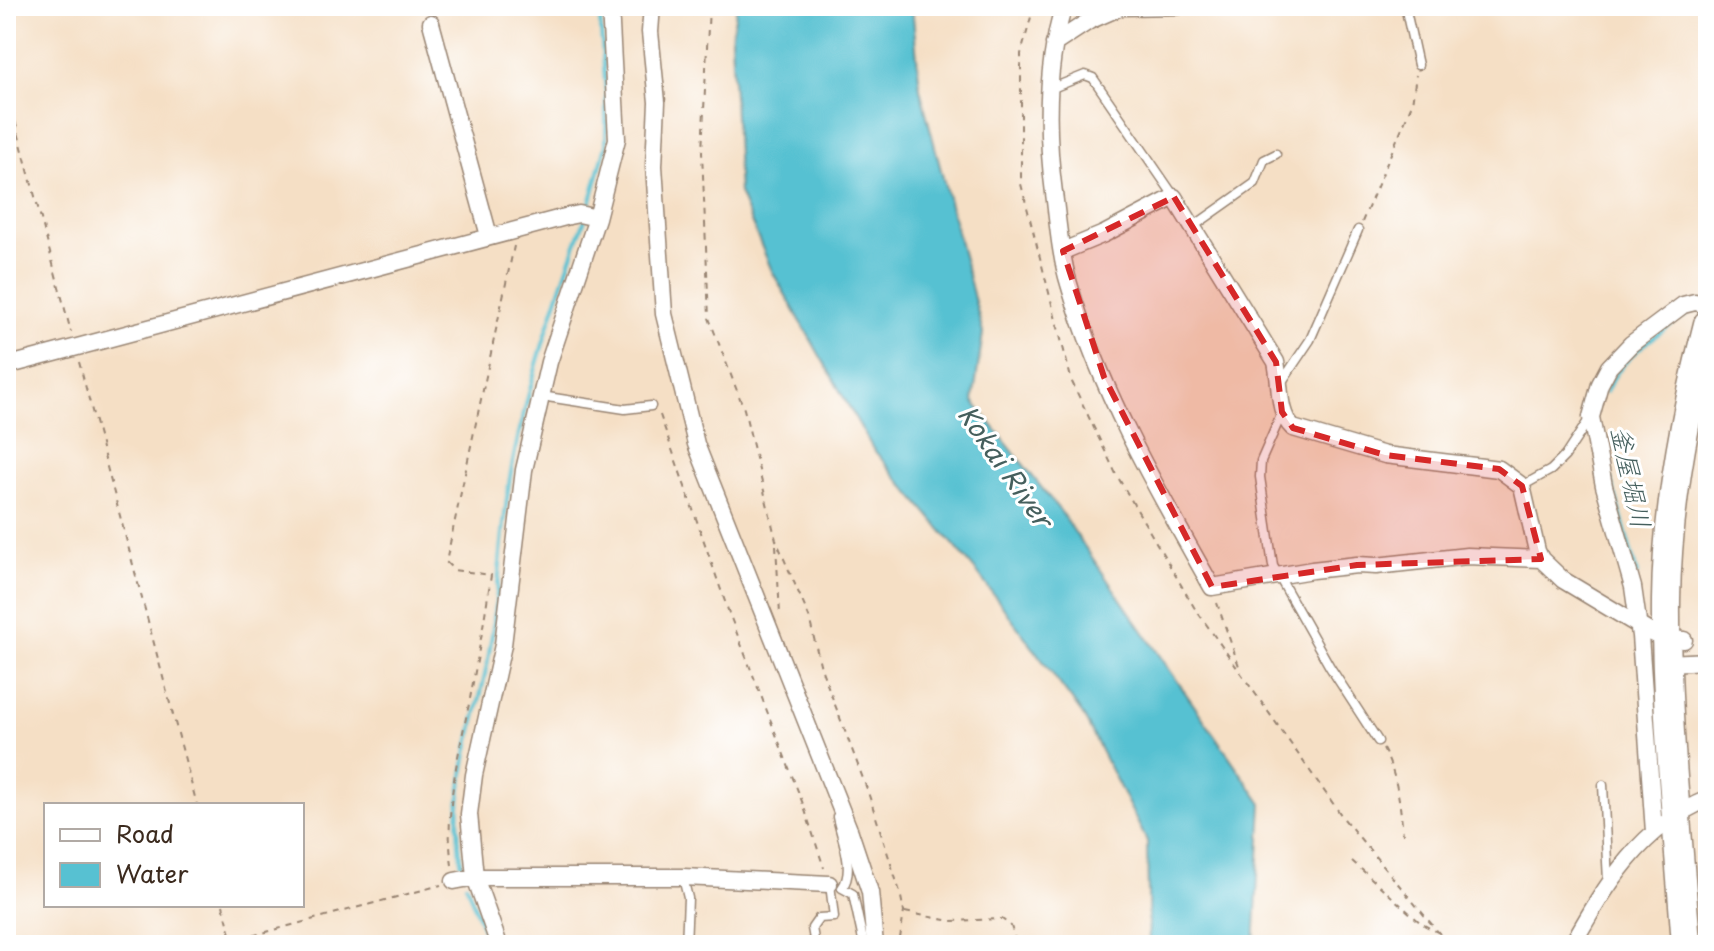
<svg xmlns="http://www.w3.org/2000/svg" width="1714" height="951" viewBox="0 0 1714 951" font-family="'Playpen Sans','Klee One',sans-serif">
	<rect width="100%" height="100%" fill="#fff"/>
	<filter id="ink" filterUnits="userSpaceOnUse"><feTurbulence type="fractalNoise" baseFrequency=".0125" numOctaves="2"/><feDisplacementMap in="SourceGraphic" scale="16" xChannelSelector="R" yChannelSelector="G"/><feConvolveMatrix kernelMatrix="1 2 1 2 8 2 1 2 1" color-interpolation-filters="sRGB"/></filter>
	<filter id="wash" filterUnits="userSpaceOnUse"><feTurbulence type="fractalNoise" baseFrequency=".006" numOctaves="4" result="noise"/><feDisplacementMap in="SourceGraphic" scale="32" xChannelSelector="R" yChannelSelector="G"/><feGaussianBlur stdDeviation="1.8" result="paint"/><feColorMatrix in="noise" values="0 0 0 0 0 0 0 0 0 0 0 0 0 0 0 0 0 1.4 0 .05"/><feComposite in="paint" operator="in"/></filter>
	<g filter="url(#wash)">
		<rect width="100%" height="100%" fill="#f5dfc5"/>
		<!-- water -->
		<path fill="#57c1d2" stroke="#497678" stroke-width="2" d="M737 6H912L920 89 983 333 973 401 1060 511 1262 804 1254 945H1149L1147 841 1083 715 976 571 873 449 772 271 739 193 731 39Z"/>
		<g fill="none" stroke-linecap="round" stroke-linejoin="round">
			<!-- stream -->
			<path stroke="#57c1d2" stroke-width="4" d="M588 211 606 145V94L599 6
				M1606 392C1621 355 1660 333 1691 311
				M1611 479 1637 574
				M464 875C446 806 474 732 487 665 499 603 500 539 510 477 526 389 554 303 585 219
				M466 884 489 945"/>
		</g>
	</g>
	<g filter="url(#ink)">
		<g fill="none" stroke-linecap="round" stroke-linejoin="round">
			<defs>
				<path id="lane" d="M1405 6 1418 65
					M1050 89 1085 75 1093 78 1174 196
					M1194 226 1255 183 1264 160 1276 154
					M1281 383 1310 340 1358 230
					M541 396 625 409 651 406
					M1282 413 1261 461 1260 477 1273 566 1330 667 1378 741
					M1522 486 1551 470 1565 456 1590 418
					M1603 785 1608 881
					M837 817C841 837 856 870 842 888L853 894 864 945
					M683 878 688 898 686 945
					M815 945 812 928 819 918 834 917 830 884"/>
				<path id="street" d="M652 6 650 32 657 102 654 166 664 314 696 444 850 832 870 892 875 945
					M1064 6C1045 66 1046 132 1054 193 1058 223 1060 255 1069 284 1100 391 1157 490 1212 587L1312 570 1357 565 1376 566 1467 556 1541 559
					M431 23 489 236
					M1054 44 1089 21 1121 7 1179 6
					M1063 251 1104 234 1174 197 1276 362C1281 384 1277 413 1293 428L1385 455 1499 469 1522 486 1537 551 1541 559 1563 580 1653 634 1667 639 1684 640
					M6 366 569 216 579 214 597 218
					M1667 663 1708 661
					M1654 832 1640 636 1633 587 1604 486 1591 417 1600 384 1609 367 1631 344 1683 305 1695 302 1708 305
					M454 881 475 877H683L829 884
					M499 945 475 877 469 814 474 775 503 645 524 470 549 362 597 218 617 139 610 6
					M1572 945C1606 885 1641 826 1708 799"/>
				<path id="highway" d="M1686 945C1678 830 1665 715 1666 600 1667 507 1685 413 1708 324"/>
			</defs>
			<!-- lane casing -->
			<use href="#lane" stroke="#988472" stroke-width="11"/>
			<!-- street casing -->
			<use href="#street" stroke="#988472" stroke-width="19"/>
			<!-- highway casing -->
			<use href="#highway" stroke="#988472" stroke-width="31"/>
			<!-- path -->
			<path stroke="#988472" stroke-width="2" stroke-dasharray="6 6" stroke-linecap="butt" d="M709 6 702 152 709 318 744 409 776 540 809 617 821 668 867 789 900 892 904 912 899 945
				M1034 6 1021 54V184L1072 382 1116 474 1194 607 1344 819 1449 945
				M6 87 71 332
				M1362 222 1412 104 1416 75
				M79 362 197 805
				M660 415 729 613 803 804 824 868
				M776 545 780 614
				M1217 603 1240 669
				M1383 749C1398 777 1400 804 1403 835
				M1352 861 1422 924 1463 945
				M452 865C444 812 458 756 469 704 477 661 485 618 491 575L454 570 446 562 514 246
				M223 905 234 945
				M905 912 951 921 1002 919 1011 926 1017 945
				M218 945 441 885"/>
			<!-- lane -->
			<use href="#lane" stroke="#fff" stroke-width="8"/>
			<!-- street -->
			<use href="#street" stroke="#fff" stroke-width="16"/>
			<!-- highway -->
			<use href="#highway" stroke="#fff" stroke-width="28"/>
		</g>
	</g>
	<!-- marked area -->
	<path fill="#d62828" fill-opacity="0.2" stroke="#d62828" stroke-width="6" stroke-dasharray="16 10" stroke-linejoin="round" d="M1174 197 1276 362 1282 412 1293 428 1385 455 1499 469 1522 486 1541 559 1357 565 1212 587 1104 377 1063 251Z"/>
	<g text-anchor="middle" dominant-baseline="central" stroke-width="6" stroke-linejoin="round" paint-order="stroke">
		<!-- water labels -->
		<g font-size="26" font-style="italic" fill="#455f5d" stroke="#fff">
			<text transform="translate(1006 466) rotate(55)">Kokai River</text>
			<text transform="translate(1632 477) rotate(78)">釜屋堀川</text>
		</g>
	</g>
	<!-- margin -->
	<rect width="1714" height="951" fill="none" stroke="#fff" stroke-width="32"/>
	<!-- legend -->
	<rect x="44" y="803" width="260" height="104" fill="#ffffff" stroke="#b1aaa5" stroke-width="2"/>
	<rect x="60" y="829" width="40" height="12" fill="#ffffff" stroke="#b1aaa5" stroke-width="2"/>
	<text x="116" y="843" font-size="24" fill="#3b2a1e">Road</text>
	<rect x="60" y="863" width="40" height="24" fill="#57c1d2" stroke="#b1aaa5" stroke-width="2"/>
	<text x="116" y="883" font-size="24" fill="#3b2a1e">Water</text>
</svg>
